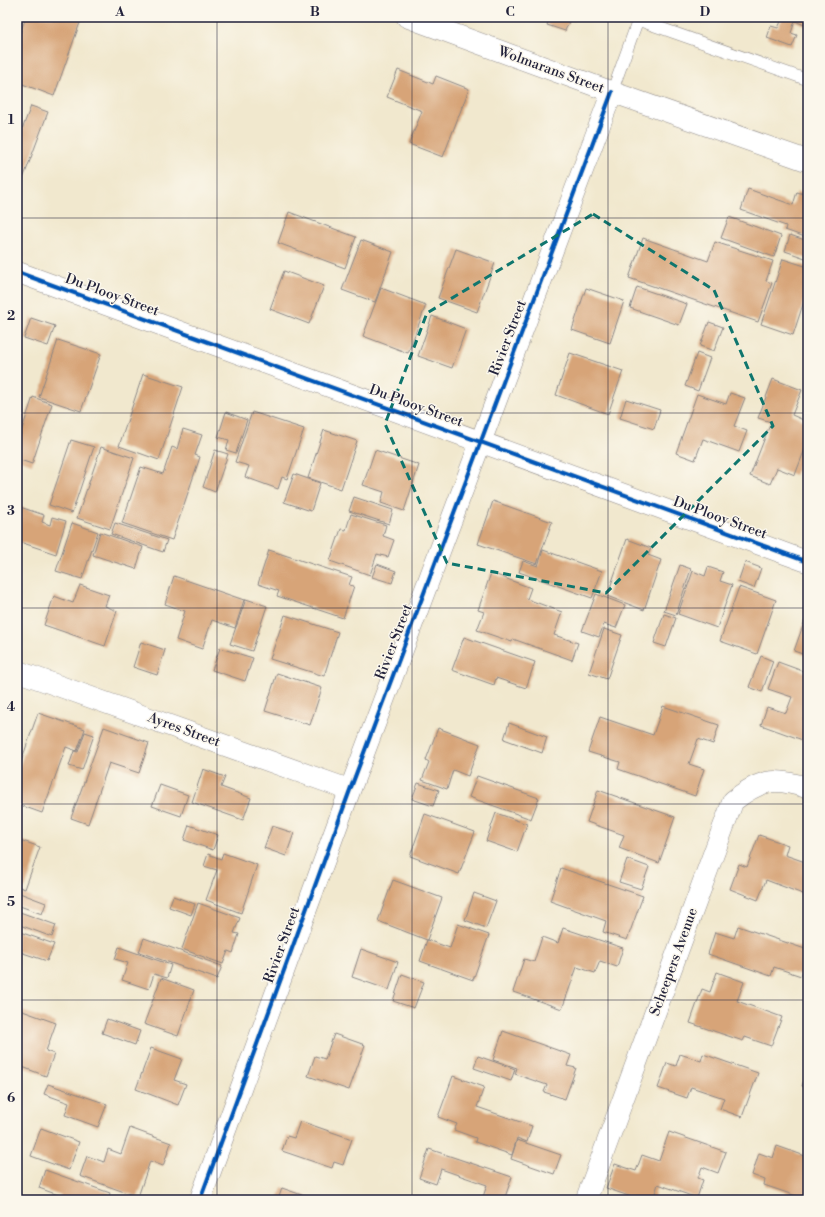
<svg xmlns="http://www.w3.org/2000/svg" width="825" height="1217" viewBox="0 0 825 1217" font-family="'Libre Bodoni',serif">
	<rect width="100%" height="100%" fill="#fbf7ec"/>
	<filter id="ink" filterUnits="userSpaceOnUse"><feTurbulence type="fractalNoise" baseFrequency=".025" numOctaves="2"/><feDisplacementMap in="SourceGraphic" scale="8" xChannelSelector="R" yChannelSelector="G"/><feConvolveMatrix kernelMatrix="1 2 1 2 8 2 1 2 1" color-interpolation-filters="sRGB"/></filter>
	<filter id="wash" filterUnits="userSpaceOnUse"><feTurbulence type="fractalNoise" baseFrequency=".012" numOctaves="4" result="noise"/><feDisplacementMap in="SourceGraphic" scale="16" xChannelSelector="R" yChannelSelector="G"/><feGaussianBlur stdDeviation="0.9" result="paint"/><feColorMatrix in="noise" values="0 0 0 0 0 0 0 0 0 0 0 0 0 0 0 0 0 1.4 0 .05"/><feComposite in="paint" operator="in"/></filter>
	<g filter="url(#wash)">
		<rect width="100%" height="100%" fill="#f1e8ce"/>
		<g id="blocks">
			<!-- building -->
			<path fill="#d7a478" d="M26 17H82L54 96 17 82V32L20 33Z
				M550 17H576L574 21 570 19 565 31 547 25Z
				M783 17H808L807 26 795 21 791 33 797 35 792 47 767 38 771 26 778 28Z
				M398 70 433 84 436 76 469 89 443 157 409 144 422 111 387 97Z
				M31 106 48 112 17 195V139L18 140Z
				M748 189 793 205 797 192 808 195V238L785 230 786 226 741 210Z
				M289 212 356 237 345 268 278 243Z
				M729 217 781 236 774 257 721 238Z
				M790 235 808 241V259L785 251Z
				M643 238 708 261 715 242 773 261 766 281 772 283 758 322 629 278Z
				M361 240 393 252 375 302 342 290Z
				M456 249 495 263 477 312 438 298Z
				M783 259 808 267V293L807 292 793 335 761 324Z
				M284 271 324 286 309 324 270 309Z
				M637 287 687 304 679 325 630 308Z
				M381 288 426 305 408 353 363 336Z
				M586 288 624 301 610 343 572 330Z
				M432 316 466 329 452 368 418 356Z
				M31 318 55 326 48 346 24 338Z
				M709 322 723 327 714 351 700 346Z
				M58 340 101 354 81 411 39 397Z
				M570 353 623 371 608 414 556 395Z
				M697 353 710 358 698 391 685 386Z
				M143 374 183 387 159 460 119 446Z
				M773 379 802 390 792 415 808 422V441L795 475 777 468 770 484 750 476 771 422 758 418Z
				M730 393 745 398 734 426 747 431 739 452 703 439 695 460 676 453 697 394 726 404Z
				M33 397 52 404 32 464 17 459V444Z
				M626 399 660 410 654 429 620 418Z
				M226 412 247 420 236 453 226 450 229 440 218 437Z
				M252 412 304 429 287 479 282 477 278 489 245 477 249 466 235 462Z
				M183 429 202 435 195 455 200 457 172 540 122 523 141 467 163 474 172 447 177 449Z
				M324 430 357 441 341 489 308 478Z
				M71 440 94 447 72 513 49 505Z
				M101 447 134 458 110 529 77 518Z
				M215 450 228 454 215 492 203 487Z
				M375 450 419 465 404 511 381 503 384 492 363 485Z
				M294 474 320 483 311 511 284 502Z
				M354 497 393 510 389 524 349 511Z
				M493 501 552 522 537 564 478 544Z
				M17 506 44 515 42 522 50 525 52 517 66 521 56 554 17 541Z
				M351 514 386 525 383 536 394 540 388 557 377 554 370 575 330 561 341 529 346 530Z
				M72 523 98 532 82 579 56 571Z
				M115 523 167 540 163 552 111 534Z
				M100 532 143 547 136 569 93 555Z
				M627 539 651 548 648 555 661 560 644 610 607 596Z
				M269 550 352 577 349 585 354 586 343 618 277 596 279 591 258 584Z
				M543 550 602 571 592 598 519 572 523 561 538 566Z
				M745 562 761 568 754 588 738 582Z
				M377 564 396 571 392 583 372 577Z
				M680 565 691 569 676 615 664 611Z
				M708 567 723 572 720 581 732 585 717 628 678 614 693 571 705 576Z
				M491 573 531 588 527 599 562 612 554 635 578 643 572 660 513 639 512 642 477 630 484 612 478 610Z
				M174 576 244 600 235 628 212 620 202 649 176 640 185 611 165 604Z
				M80 585 109 595 105 606 117 611 105 646 44 625 54 596 73 603Z
				M739 587 776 600 757 654 720 641Z
				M596 594 625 605 616 628 604 624 599 637 582 631Z
				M246 599 267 606 252 651 230 644Z
				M664 614 676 618 666 647 654 643Z
				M285 615 338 632 324 676 270 659Z
				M805 620 808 621V656L794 651Z
				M604 629 622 635 607 679 589 673Z
				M464 637 535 662 526 688 496 678 494 685 452 670Z
				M141 642 165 650 157 675 133 667Z
				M220 648 253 658 245 681 212 670Z
				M761 656 773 661 762 692 749 687Z
				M778 662 808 673V742L761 725 767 707 786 713 792 697 768 689Z
				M277 673 322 688 310 725 265 711Z
				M663 706 719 725 713 744 698 739 689 764 704 769 695 796 618 769 620 762 588 752 600 717 653 735Z
				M38 713 85 729 77 751 66 747 42 813 17 804V773Z
				M509 723 547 737 542 753 504 739Z
				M104 727 149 743 139 773 109 763 88 824 71 818Z
				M438 728 480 744 468 776 453 770 447 789 422 780 429 762 426 760Z
				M85 732 94 735 82 770 69 766 74 751 78 752Z
				M203 769 225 777 221 787 251 798 243 820 192 802Z
				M477 776 539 798 531 819 469 797Z
				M418 783 439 790 433 806 412 799Z
				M160 785 188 795 181 816 152 806Z
				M598 790 675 817 659 863 619 848 624 835 587 822Z
				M496 813 527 824 517 852 486 841Z
				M425 814 475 832 459 874 410 856Z
				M189 825 218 835 213 850 184 840Z
				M272 826 294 833 286 856 264 848Z
				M759 835 788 845 785 855 808 863V896L766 880 758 900 730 889 739 864 747 867Z
				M17 839 40 847 25 889 17 886Z
				M223 853 257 865 241 913 206 900 217 870 204 866 208 854 221 859Z
				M627 859 649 867 641 889 619 882Z
				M561 868 643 896 627 940 603 932 606 921 550 901Z
				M393 880 442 898 427 940 378 921Z
				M17 892 46 903 42 914 17 905Z
				M474 893 496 901 486 928 465 920Z
				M173 896 195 904 191 915 169 907Z
				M198 903 240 918 234 933 239 934 233 953 228 951 223 964 182 949Z
				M17 911 56 925 52 937 17 924Z
				M458 924 489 935 473 980 420 961 427 940 450 948Z
				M738 926 808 950V958L801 976 774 967 771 976 708 954 715 932 734 938Z
				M563 928 623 948 617 967 600 961 595 973 577 967 562 1009 513 992 524 959 534 962 542 937 558 943Z
				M17 931 54 944 47 961 17 951Z
				M144 938 222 966 217 979 139 952Z
				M119 947 171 965 167 978 154 974 149 989 122 980 128 963 115 959Z
				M361 949 398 962 389 990 352 977Z
				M717 972 744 982 737 1001 782 1017 771 1046 745 1037 743 1041 690 1023 702 989 710 992Z
				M402 974 424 982 414 1008 393 1001Z
				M161 978 194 990 178 1036 144 1024Z
				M17 1009 56 1023 46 1051 54 1054 46 1076 17 1065Z
				M107 1019 140 1031 135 1045 102 1033Z
				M503 1031 571 1055 567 1066 576 1068 565 1099 544 1092 547 1085 515 1074 517 1068 493 1060Z
				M334 1034 365 1045 349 1090 308 1076 315 1056 325 1059Z
				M151 1048 182 1059 174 1080 186 1084 178 1105 136 1089Z
				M680 1054 701 1061 703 1054 758 1073 742 1117 720 1109 724 1098 691 1087 687 1098 658 1088 667 1063 676 1066Z
				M478 1056 515 1069 511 1081 474 1068Z
				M806 1074H808V1088L802 1086Z
				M453 1076 484 1087 477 1107 532 1126 527 1142 517 1138 512 1155 475 1142 476 1138 454 1130 457 1124 438 1117Z
				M48 1084 107 1104 98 1127 65 1115 69 1103 44 1094Z
				M300 1121 352 1139 343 1165 334 1162 332 1168 282 1151 287 1136 294 1138Z
				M41 1128 79 1142 69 1170 31 1156Z
				M130 1128 171 1143 163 1166 150 1161 138 1197 80 1176 87 1156 104 1162 108 1149 121 1154Z
				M669 1132 726 1152 718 1173 702 1167 698 1178 703 1180 697 1198 658 1184 653 1200H640L606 1188 615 1164 636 1171 642 1155 659 1161Z
				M517 1140 561 1155 554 1174 511 1159Z
				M777 1146 808 1157V1200L764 1185 765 1180 752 1175 759 1153 773 1158Z
				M429 1149 512 1177 504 1200H482L487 1185 441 1169 436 1184 419 1178Z
				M45 1170 110 1193 108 1200H59L61 1196 39 1188Z
				M282 1188 316 1200H278Z"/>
		</g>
	</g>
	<g filter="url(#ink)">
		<use href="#blocks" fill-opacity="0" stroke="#8a8584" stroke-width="1"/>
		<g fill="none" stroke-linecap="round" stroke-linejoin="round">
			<defs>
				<path id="service" d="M638 20 808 80
					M612 92 639 17"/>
				<path id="minor" d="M407 17 612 92 808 161
					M17 272 808 562
					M17 671 350 790
					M200 1200 350 790 612 92
					M586 1200 733 801C761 779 774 777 808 788"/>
			</defs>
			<!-- service casing -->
			<use href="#service" stroke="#8a8584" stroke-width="12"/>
			<!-- minor casing -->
			<use href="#minor" stroke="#8a8584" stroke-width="22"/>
			<!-- service -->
			<use href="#service" stroke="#fff" stroke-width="11"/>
			<!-- minor -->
			<use href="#minor" stroke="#fff" stroke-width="21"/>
			<defs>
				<path id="cycleway" d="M17 272 808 562
					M200 1200 350 790 612 92"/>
			</defs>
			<!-- cycleway casing -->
			<use href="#cycleway" stroke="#fbf7ec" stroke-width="6"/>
			<!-- cycleway -->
			<use href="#cycleway" stroke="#0057b8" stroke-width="4"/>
		</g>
	</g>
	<!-- marked area -->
	<path fill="none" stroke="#0f766e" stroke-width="3" stroke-dasharray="8 5" stroke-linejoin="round" d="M593 214 714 290 773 426 606 593 447 563 385 424 427 313Z"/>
	<!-- grid -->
	<path fill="none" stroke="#22223b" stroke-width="1" stroke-opacity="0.55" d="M217 17V1200M412 17V1200M608 17V1200M17 218H808M17 413H808M17 608H808M17 804H808M17 1000H808"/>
	<g text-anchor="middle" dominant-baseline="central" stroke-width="3" stroke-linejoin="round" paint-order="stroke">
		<!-- street labels -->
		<g font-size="14" fill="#22223b" stroke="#fbf7ec">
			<text transform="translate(551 70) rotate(20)">Wolmarans Street</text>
			<text transform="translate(112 295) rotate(20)">Du Plooy Street</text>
			<text transform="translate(508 338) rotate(-69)">Rivier Street</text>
			<text transform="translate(416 406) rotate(20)">Du Plooy Street</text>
			<text transform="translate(720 518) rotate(20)">Du Plooy Street</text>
			<text transform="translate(394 642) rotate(-69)">Rivier Street</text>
			<text transform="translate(184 730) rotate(20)">Ayres Street</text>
			<text transform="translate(282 945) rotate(-70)">Rivier Street</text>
			<text transform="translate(674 962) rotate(-70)">Scheepers Avenue</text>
		</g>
	</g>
	<!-- margin -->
	<rect width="825" height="1217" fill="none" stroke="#fbf7ec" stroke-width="44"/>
	<rect x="22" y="22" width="781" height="1173" fill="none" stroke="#22223b" stroke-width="1.5"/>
	<g font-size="13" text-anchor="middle" font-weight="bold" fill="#22223b">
		<text x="120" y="16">A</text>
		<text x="315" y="16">B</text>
		<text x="510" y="16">C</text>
		<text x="705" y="16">D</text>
		<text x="11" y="124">1</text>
		<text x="11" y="320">2</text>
		<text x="11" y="515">3</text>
		<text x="11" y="711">4</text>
		<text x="11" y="906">5</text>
		<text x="11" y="1102">6</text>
	</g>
</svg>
